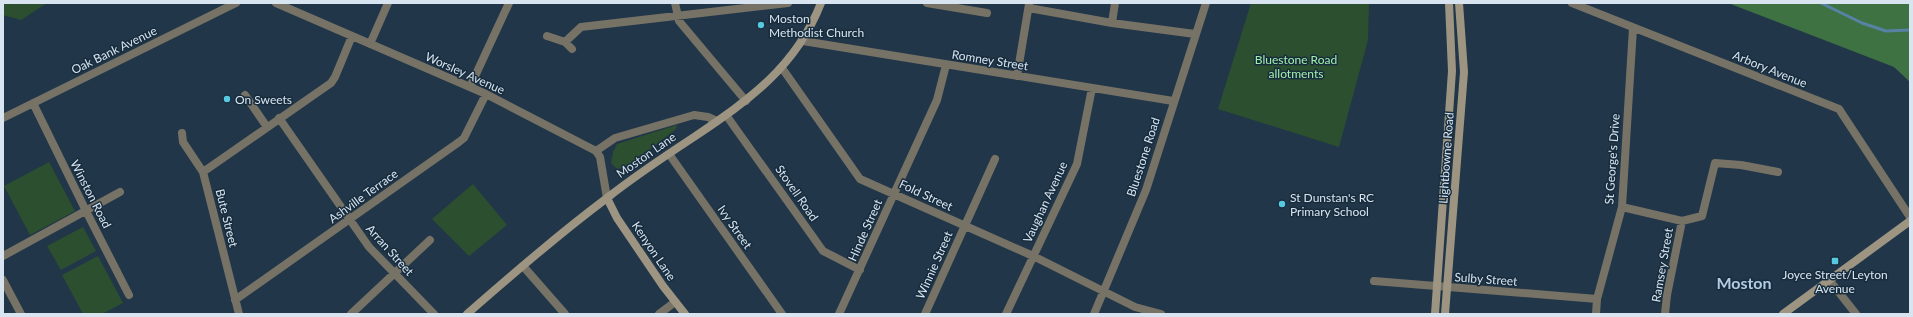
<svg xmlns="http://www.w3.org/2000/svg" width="1913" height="317" viewBox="0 0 1913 317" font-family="Lato,sans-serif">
	<rect width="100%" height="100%" fill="#213648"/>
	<!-- green -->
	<path fill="#2c4f2f" d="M3 3H47L21 20 3 15Z
		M1251 3H1369L1368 40 1339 147 1218 109Z
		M677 125 676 129 627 167 617 169 611 163 613 152 617 144Z
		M49 162 75 211 30 235 4 186Z
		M473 184 507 225 469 256 432 219Z
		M83 227 96 251 61 270 47 246Z
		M98 256 123 303 102 314H83L62 275Z"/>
	<!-- forest -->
	<path fill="#3e7243" d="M1728 3H1910V82L1894 67Z"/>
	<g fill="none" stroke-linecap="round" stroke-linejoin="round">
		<!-- stream -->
		<path stroke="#5782a3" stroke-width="3" d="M1821 3 1862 23 1886 31 1910 30"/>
		<!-- street -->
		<path stroke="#777266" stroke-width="8" d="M276 3 486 94 596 151 600 157 607 198
			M675 3 679 21 746 101
			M927 3 987 13
			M1572 3 1839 109 1910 217
			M1029 8 1112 23 1195 34
			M1112 23 1115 3
			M547 36 565 42 572 49
			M803 41 1173 101
			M565 42 581 27 788 3
			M370 44 388 3
			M782 68 860 179 1033 256 1135 307 1161 314
			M1017 76 1029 4
			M470 87 509 3
			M245 95 267 127
			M33 103 86 211 129 295
			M726 115 823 251 860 270
			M3 118 236 3
			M279 118 369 247 434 314
			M182 133 183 142 203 172 239 314
			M596 151 615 138 694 115 708 117 717 121
			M669 154 782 314
			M203 172 331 83 335 77 352 36
			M1622 207 1682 221 1702 216 1715 163 1741 165 1778 172
			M3 256 120 192
			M523 266 565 314
			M3 280 21 314
			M1374 281 1597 299
			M1830 281 1856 314
			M235 300 459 142 464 138 486 94
			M351 314 430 240
			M659 314 675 302
			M839 314 937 100 946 65
			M925 314 995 159
			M1006 314 1077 164 1092 88
			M1094 314 1146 190 1206 3
			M1596 314 1597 299 1622 207 1633 28
			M1665 314 1667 295 1682 221"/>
		<!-- secondary -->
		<path stroke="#9d9582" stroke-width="8" d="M607 198 617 218 663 286 685 314
			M467 314C513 274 559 234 607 198 635 176 665 156 694 137 749 100 796 67 821 3
			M1435 314 1452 71 1449 3
			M1445 314 1464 72 1459 3
			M1783 314 1910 221"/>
	</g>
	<!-- markers -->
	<g fill="#56c9e0" stroke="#172c3d" stroke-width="1.5">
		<circle cx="761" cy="25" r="4"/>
		<circle cx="227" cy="99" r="4"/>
		<circle cx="1282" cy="204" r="4"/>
		<rect x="1831" y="257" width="8" height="8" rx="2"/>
	</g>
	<g text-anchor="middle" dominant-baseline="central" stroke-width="3" stroke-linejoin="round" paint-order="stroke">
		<!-- poi labels -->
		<g font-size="12" fill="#d8e5f1" stroke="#172c3d" text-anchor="start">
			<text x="769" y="18">Moston<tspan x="769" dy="14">Methodist Church</tspan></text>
			<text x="235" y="99">On Sweets</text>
			<text x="1290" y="197">St Dunstan's RC<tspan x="1290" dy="14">Primary School</tspan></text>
			<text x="1835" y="274" text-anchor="middle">Joyce Street/Leyton<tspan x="1835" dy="14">Avenue</tspan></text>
		</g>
		<!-- street labels -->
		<g font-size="12" fill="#d8e5f1" stroke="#172c3d">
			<text transform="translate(114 50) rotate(-26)">Oak Bank Avenue</text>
			<text transform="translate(990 60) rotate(9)">Romney Street</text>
			<text transform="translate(1770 69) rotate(22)">Arbory Avenue</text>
			<text transform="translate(465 73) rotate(24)">Worsley Avenue</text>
			<text transform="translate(646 155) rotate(-35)">Moston Lane</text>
			<text transform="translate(1143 157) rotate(-72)">Bluestone Road</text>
			<text transform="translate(1446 158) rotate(-86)">Lightbowne Road</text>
			<text transform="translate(1612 159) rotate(-86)">St George's Drive</text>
			<text transform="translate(797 193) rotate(55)">Stovell Road</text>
			<text transform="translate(91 194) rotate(63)">Winston Road</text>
			<text transform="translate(926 195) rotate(25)">Fold Street</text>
			<text transform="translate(363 196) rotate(-36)">Ashville Terrace</text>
			<text transform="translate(1045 202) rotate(-65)">Vaughan Avenue</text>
			<text transform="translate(227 218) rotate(76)">Bute Street</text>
			<text transform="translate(735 227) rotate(55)">Ivy Street</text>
			<text transform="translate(865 230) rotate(-66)">Hinde Street</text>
			<text transform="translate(390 250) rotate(48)">Arran Street</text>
			<text transform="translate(654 251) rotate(56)">Kenyon Lane</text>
			<text transform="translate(934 265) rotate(-66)">Winnie Street</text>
			<text transform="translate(1662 265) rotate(-80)">Ramsey Street</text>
			<text transform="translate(1486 279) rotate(4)">Sulby Street</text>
		</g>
		<!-- park labels -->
		<g font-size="12" fill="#a4f0a9" stroke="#172c3d">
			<text x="1296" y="59">Bluestone Road<tspan x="1296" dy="14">allotments</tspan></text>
		</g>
		<!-- district labels -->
		<g font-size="16" font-weight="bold" fill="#b3cce2" stroke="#172c3d">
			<text x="1744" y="282">Moston</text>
		</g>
	</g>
	<!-- border -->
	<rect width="1913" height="317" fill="none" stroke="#d8e5f1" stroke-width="8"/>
</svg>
